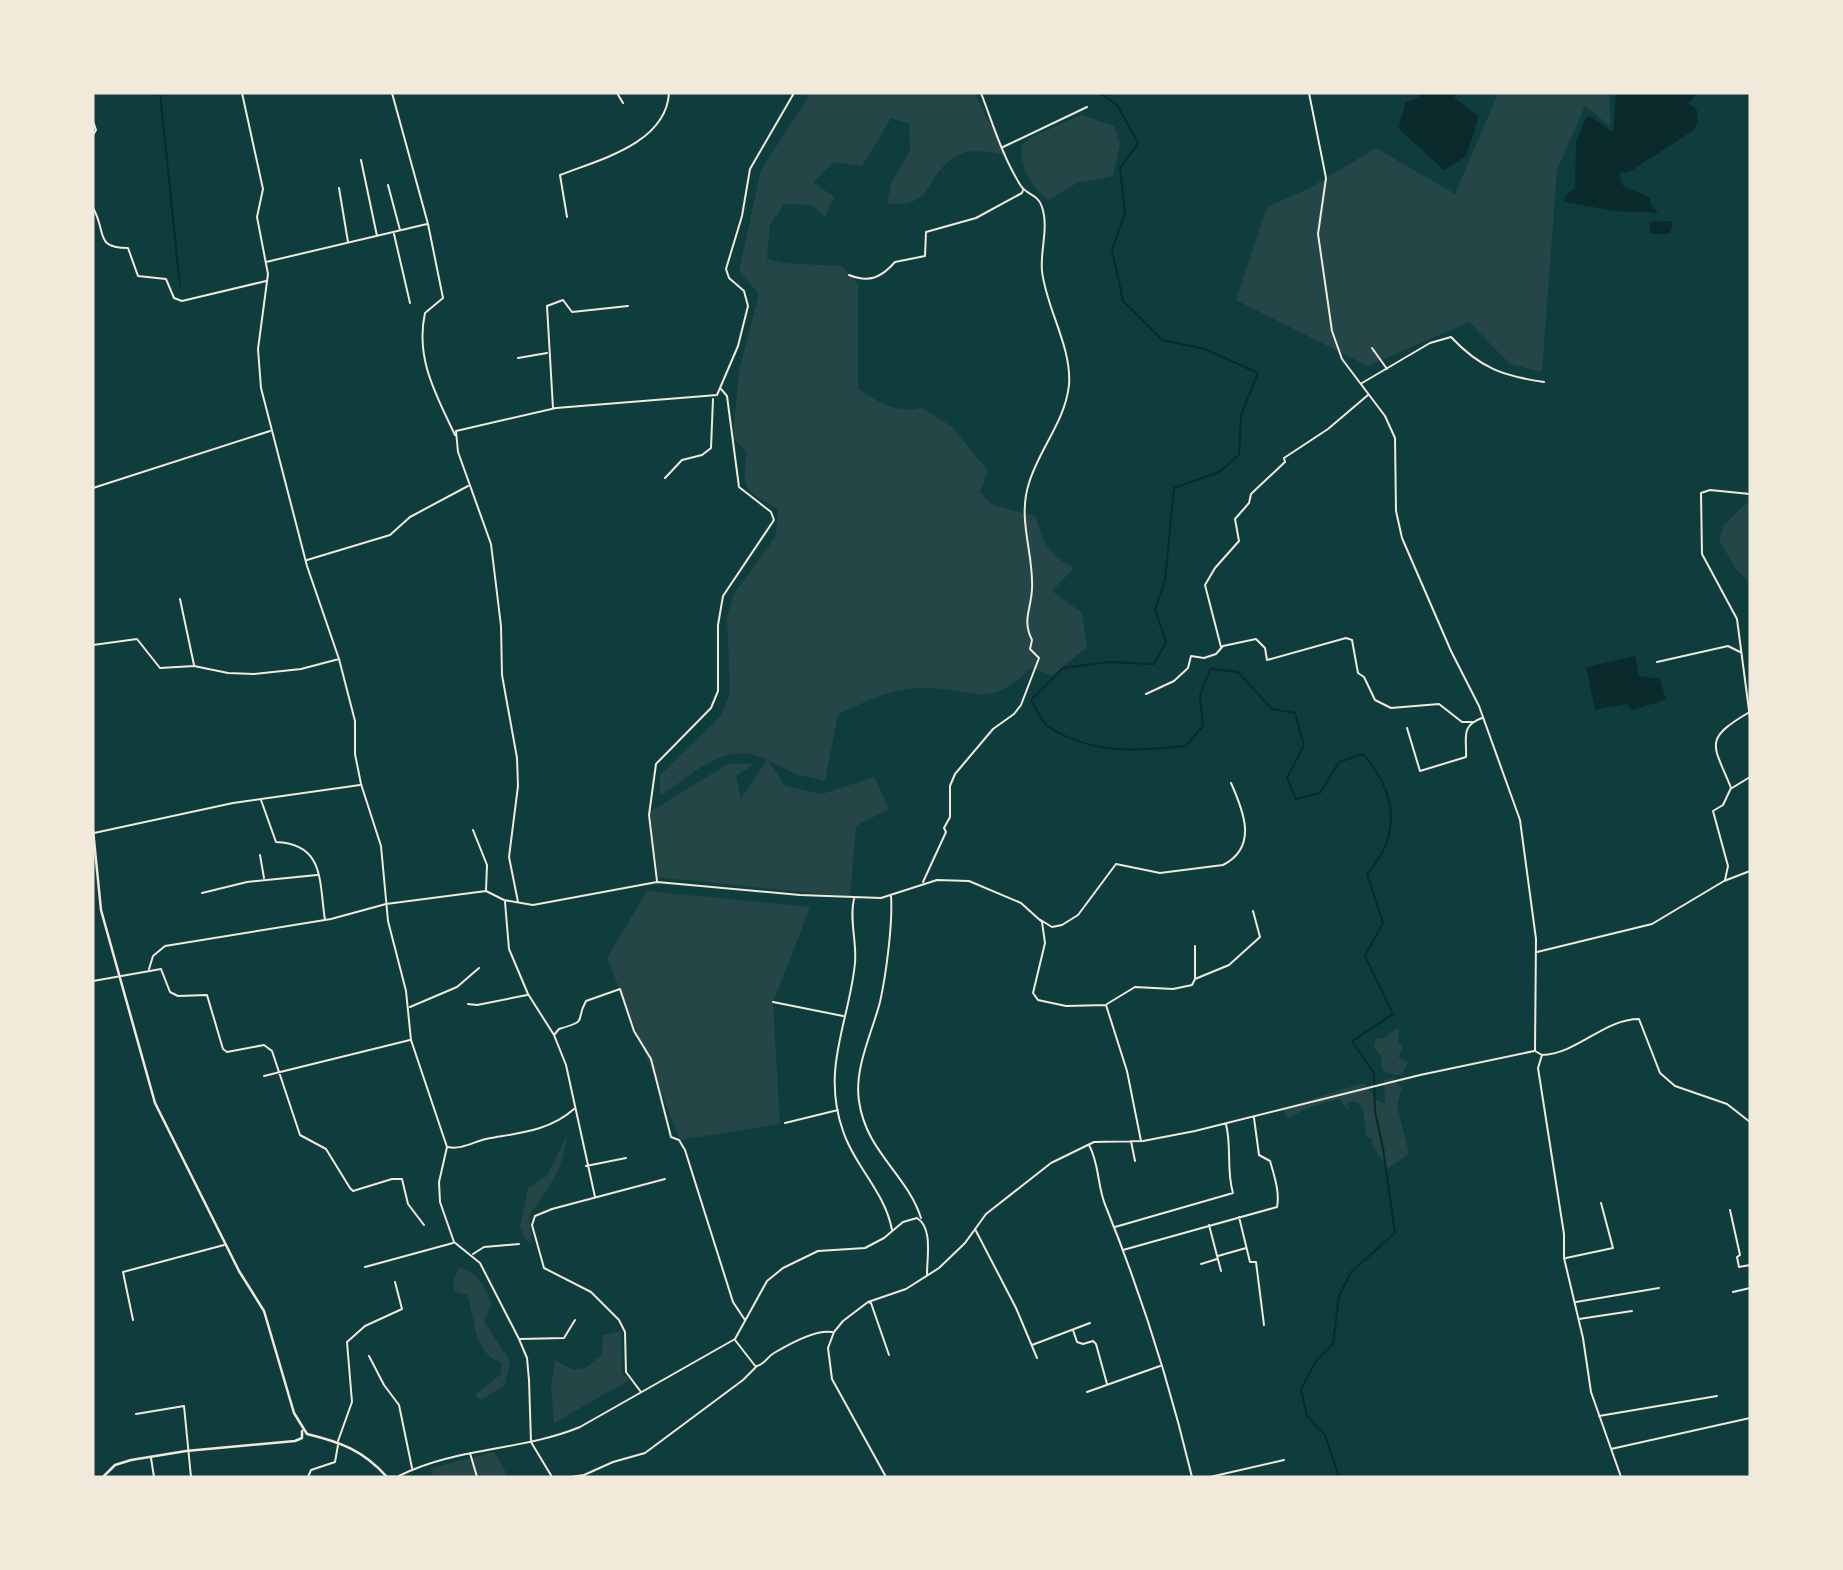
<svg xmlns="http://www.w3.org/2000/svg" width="1843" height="1570" viewBox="0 0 1843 1570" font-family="'Space Grotesk',sans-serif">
	<rect width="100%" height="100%" fill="#0f3d3e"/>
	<!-- green -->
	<path fill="#244646" d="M811 93H974L1007 155C994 153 974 148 963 153 924 167 938 211 887 203L891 183 910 151 909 124 891 118 862 166 834 162 813 182 834 197 825 217 812 205 784 204 770 225 767 259 785 263 842 266 858 284V389C878 401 898 416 921 407L952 427 988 471 980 492 992 505 1036 516C1041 541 1050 556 1074 568L1052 591 1082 613 1087 647 1052 676 1031 668C987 710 978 689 926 688 893 687 867 701 838 714L825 781 795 774 768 760 785 786 822 794 874 777 889 809 856 826 850 897 658 877 650 812 728 764H754L736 776 741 799 767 760C727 738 694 774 660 796V775L721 716 730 693 727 616 734 594 776 536 778 509C746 492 741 490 747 453L733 438 739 370 759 294 739 271 761 170Z
		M1498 93H1609L1610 126 1585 106 1557 170 1542 372 1510 364 1469 322 1368 366 1236 300 1267 207 1310 188 1376 148 1455 194Z
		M1082 115 1114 126 1120 144 1113 176 1077 183 1048 200C1031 187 1019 167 1022 145L1033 136Z
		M1746 503H1750V582L1737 571 1719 540 1724 525Z
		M647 891 810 907 773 1003 780 1124 680 1140 607 958Z
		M1399 1027 1398 1042 1403 1047 1398 1057 1408 1062 1402 1075 1390 1074 1382 1070 1381 1056 1374 1048 1376 1038H1384Z
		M1392 1078 1402 1088 1397 1105 1409 1154 1388 1168 1373 1147 1372 1138 1366 1136 1363 1109 1357 1102H1348L1349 1111 1339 1099 1308 1108 1288 1118 1282 1108 1360 1084H1365L1377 1100 1385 1104 1384 1080Z
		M567 1136C562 1173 549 1187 529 1216L532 1243 525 1240 520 1226 528 1188 547 1175Z
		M459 1267C481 1275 482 1283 492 1304L484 1322 510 1361 505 1385 480 1400 475 1395 501 1374V1362C472 1353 476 1319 467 1295L455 1292 453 1282Z
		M621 1331 622 1374 631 1379 554 1423 551 1387 555 1360C579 1374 581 1373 602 1354L603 1335Z
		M494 1452 509 1477H433L431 1468Z"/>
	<!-- water -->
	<path fill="#0a2a2b" d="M1422 93H1458L1454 98 1479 116 1466 156 1444 170 1399 129C1399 118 1405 113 1405 102L1417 98Z
		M1616 93H1698L1688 103 1697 110 1698 120 1694 130 1629 172 1619 173 1623 186 1651 198 1650 203 1658 213 1615 211 1565 202V196L1575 188 1576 141 1586 117H1592L1613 132Z
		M1673 221 1670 234H1651L1649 222Z
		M1635 656 1639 676 1660 679 1666 700 1632 710 1627 704 1595 710 1586 667Z"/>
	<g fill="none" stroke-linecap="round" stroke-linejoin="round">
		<!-- stream -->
		<path stroke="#0a2a2b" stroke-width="2" d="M160 93 180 286
			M1100 93 1117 105 1138 143 1120 168 1125 213 1112 250 1123 301 1162 340 1205 349 1258 373 1241 415 1239 455 1219 472 1174 488 1165 580 1155 610 1166 642 1154 664 1109 662 1063 668 1031 700C1036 708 1041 722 1049 727 1092 755 1138 751 1186 746L1203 726 1200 695 1210 669 1238 672 1272 709 1295 713 1304 745 1287 778 1296 799 1320 793 1339 762 1363 754C1397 793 1402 835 1367 874L1383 923 1365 956 1393 1014 1352 1041 1374 1073 1375 1112 1383 1148 1395 1233 1351 1272 1339 1296 1333 1344 1316 1361 1301 1389 1307 1416 1325 1435 1339 1477"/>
		<!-- minor -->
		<path stroke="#f1e9da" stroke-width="2" d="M242 93 263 189 257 217 268 274 258 349 261 388 307 566 339 659 355 721V754L361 784 381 846 388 921 406 991 411 1040 447 1147 439 1182 440 1202 454 1242 480 1263 519 1339 527 1358 529 1380 531 1442 552 1477
			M392 93 428 224 443 298 425 313C415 358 436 395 455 435
			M617 93 623 103
			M1309 93 1326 178 1318 234 1332 331 1342 359 1385 416 1395 438 1396 511 1402 538 1451 651 1479 706 1520 820 1536 939 1535 1051 1542 1055C1577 1054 1604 1019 1639 1019L1660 1073 1675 1086 1727 1104 1750 1122
			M93 121 96 130 93 135
			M1003 147 1087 107
			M361 160 377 236
			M388 185 400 230
			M339 188 348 242
			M93 208C107 232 94 248 128 248L138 276 166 279 174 298 182 301 266 281
			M567 217 560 175C598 160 666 144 669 93
			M394 234 410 303
			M266 262 427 224
			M849 275C869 283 881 278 895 262L925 256 926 232 976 218 1022 193 1023 190
			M1372 348 1387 369
			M518 358 547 353
			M1362 383 1430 343 1451 337C1480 368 1503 376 1544 382
			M553 408 547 306 563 300 572 312 628 306
			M665 478 682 460 702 455 711 448 713 399
			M93 488 270 431
			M1750 494 1710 490 1701 493 1702 554 1737 619 1750 718
			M307 560 390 535 410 517 468 486
			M180 599 194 665
			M93 645 137 639 160 668 194 666 228 673 254 674 301 669 339 659
			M1221 647 1205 585 1215 568 1239 541 1235 519 1249 503 1251 494 1285 462 1284 458 1328 429 1368 395
			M1657 662 1728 646 1740 652
			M1146 694 1174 681 1188 668 1191 656 1204 658 1216 654 1223 646 1256 639 1265 648 1267 660 1346 638 1352 640 1358 673 1364 677 1375 700 1391 708 1439 704 1462 722H1473
			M1407 728 1420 771 1466 757C1467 738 1460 726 1482 718
			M1732 788 1750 777
			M261 800 276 842C325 844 319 882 325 920
			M473 830 487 865 486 890
			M94 833 233 803 360 785
			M260 855 264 878
			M1725 880 1728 866 1713 811 1723 805 1731 788C1714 745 1702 740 1748 713
			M657 881 649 815 656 764 711 708 718 691V625L723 596 774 520 771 512 739 487 727 396 721 389
			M923 882 946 832 944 828 950 817V786L955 774 993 729 1014 714 1021 705 1039 658 1030 649 1032 640C1022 620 1031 610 1032 589 1034 553 1017 520 1029 483 1039 449 1065 422 1069 385 1072 347 1046 308 1042 271 1040 250 1049 228 1042 207 1038 194 1027 195 1021 186 1003 158 993 124 981 93
			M202 893 247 882 317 875
			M891 896C893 923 886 975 880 1002 872 1033 854 1068 859 1101 866 1152 907 1174 921 1218
			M854 899C849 919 857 942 855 963 849 1023 821 1068 843 1131 855 1167 885 1192 892 1230
			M505 902 509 949 528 994 554 1035 566 1065 595 1197
			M518 902 509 857 518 786 517 758 502 675 501 626 491 544 458 452 456 431 556 408 717 395 738 346 748 306 744 291 729 278 726 269 742 216 750 169 794 93
			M1039 919 1052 927 1062 925 1078 915 1116 864 1160 873 1223 865C1258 847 1244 812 1231 783
			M1537 952 1652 924 1724 881 1750 871
			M149 969 153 956 165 946 331 919 386 904 486 891 504 900 533 905 657 882 800 895 881 898 937 880 969 881 1021 903 1042 922 1045 943 1033 993 1038 1000 1066 1006 1106 1005 1127 1071 1141 1141
			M1195 978V946
			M93 981 161 969 170 992 178 996 207 995 223 1049 227 1052 264 1045 272 1051 300 1135 326 1149 350 1188 353 1191 392 1179H402L408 1204 424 1225
			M773 1002 843 1016
			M468 1004 477 1005 527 995
			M1107 1004 1135 987 1173 989 1192 985 1195 979 1229 965 1260 937 1253 911
			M410 1007 457 987 479 968
			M554 1035 559 1029C590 1020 574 1022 586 1001L620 989 634 1031 651 1059 671 1137 679 1140 685 1150 733 1302 745 1320
			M1542 1055 1538 1068 1564 1234V1258L1583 1338 1591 1392 1621 1477
			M264 1076 410 1040
			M785 1123 838 1110
			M1131 1141 1135 1161
			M1089 1145C1100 1165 1097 1187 1106 1207 1140 1291 1171 1389 1192 1477
			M448 1147C461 1150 473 1142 486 1139 517 1133 548 1132 574 1109
			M586 1166 626 1158
			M1730 1210 1740 1255 1737 1257 1739 1267 1750 1265
			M1239 1217 1250 1262H1256L1264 1325
			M1209 1225 1221 1271
			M1115 1227 1233 1193C1226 1170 1232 1148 1226 1124
			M975 1229 1016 1308 1037 1358
			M1123 1250 1277 1207C1280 1192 1274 1175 1270 1161L1259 1155 1254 1118
			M473 1254 484 1247 519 1244
			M1218 1256 1246 1248
			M1566 1258 1613 1248 1601 1203
			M1201 1264 1217 1259
			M365 1267 453 1243
			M1733 1292 1750 1288
			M868 1302 871 1303 889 1355
			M1576 1302 1659 1288
			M1579 1319 1632 1311
			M133 1320 123 1272 224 1245
			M1073 1330 1077 1342 1083 1344 1093 1341 1096 1344 1107 1384
			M520 1339 564 1338 575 1320
			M1032 1345 1090 1323
			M369 1356 384 1385 399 1405 412 1468
			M757 1366C765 1364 767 1357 774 1353 789 1344 815 1329 832 1332
			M641 1392 626 1372 625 1332 619 1320 591 1292 544 1268 532 1225 535 1216 552 1209 665 1179
			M1087 1392 1160 1366
			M136 1414 184 1406 191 1477
			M1599 1416 1717 1396
			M338 1441 352 1402 347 1342 365 1326 402 1309 395 1282
			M1611 1449 1750 1418
			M470 1453 477 1477
			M151 1458 154 1477
			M399 1476C456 1447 522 1451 580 1427L735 1339 767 1281 783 1268 818 1251 865 1248 884 1238 903 1222 917 1218C933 1228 927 1257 927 1274
			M308 1477 311 1470 335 1462 338 1445
			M571 1477 584 1475 613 1462 645 1453 743 1380 756 1367 735 1340
			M886 1477 832 1379 828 1348 834 1332 843 1321 868 1302 906 1289 939 1268 965 1243 986 1214 1051 1163 1094 1142 1143 1141 1195 1131 1420 1075 1534 1051
			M1210 1477 1284 1460"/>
		<!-- tertiary -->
		<path stroke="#f1e9da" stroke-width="2.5" d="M93 830 101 910 155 1103 239 1271 264 1311 294 1413 307 1434C340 1442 363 1450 387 1477H399
			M103 1477 115 1465 131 1460 186 1451 295 1441 302 1438V1431"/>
	</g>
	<!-- border -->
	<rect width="1843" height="1570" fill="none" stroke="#f1e9da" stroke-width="189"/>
</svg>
